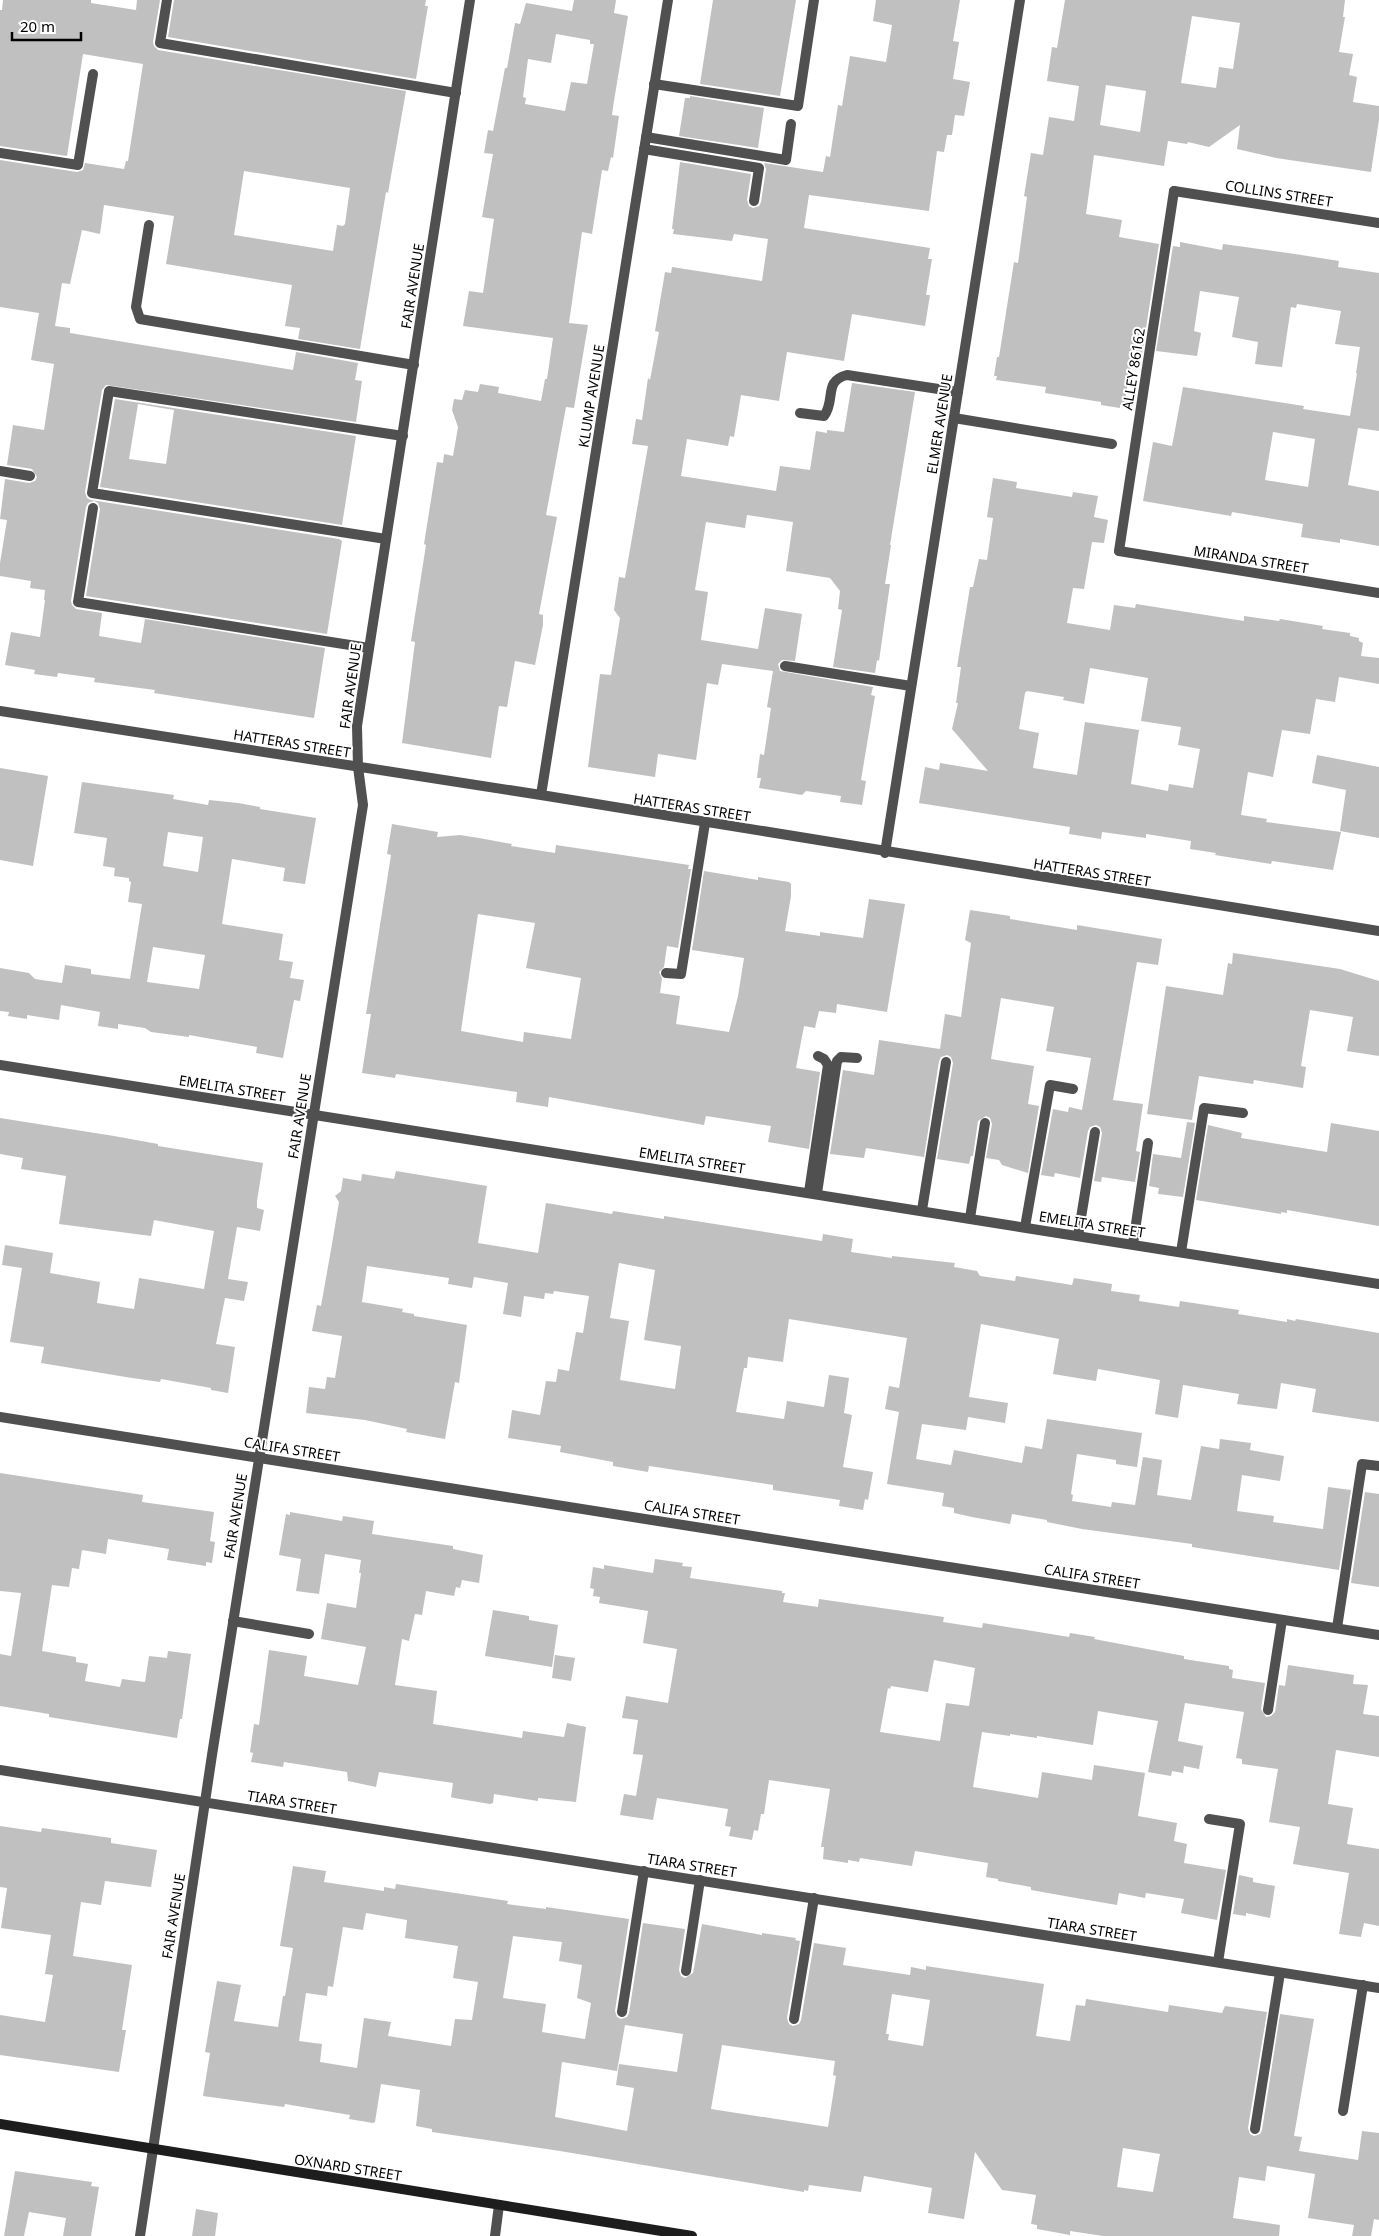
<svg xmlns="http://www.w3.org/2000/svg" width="1379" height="2236" viewBox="0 0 1379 2236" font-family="'Noto Sans',sans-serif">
	<rect width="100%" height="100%" fill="#fff"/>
	<!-- building -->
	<path fill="#c0c0c0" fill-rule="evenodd" d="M3 0H91V3L136 10 137 0H160L153 42 154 46 158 50 406 91 388 193 386 192 360 349 298 339 300 328 285 326 292 285 166 264 174 216 104 205 100 234 82 230 70 284 62 283 55 326 70 328V333L293 370 296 352 358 363 355 380 362 381 356 422 106 385 102 390 85 492 87 498 91 500 339 539 342 541 327 634 86 596 100 509 98 503 94 501 88 503 86 507 71 601 72 605 76 609 102 613 99 636 141 643 145 619 325 648 314 718 154 693 155 690 94 682 95 678 58 673 57 677 34 674 35 670 5 665 11 632 40 637 45 600H44L45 590 30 588 31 581 0 576V563L7 520 0 519 5 479 29 483 35 481 37 477 32 469 7 465 13 425 44 430 54 364 31 360 39 313 0 307V160L77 172 83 170 85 163 124 169 126 161H128L143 64 83 54 67 156 0 146V10H2ZM244 171 350 188 345 224 343 226 337 225 333 251 234 235Z
		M174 0H426L425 6H428L416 79 168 37Z
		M574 0H616L614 13 628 16 613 107 612 115 619 116 613 158 611 157 608 171 602 170 592 234 582 232 569 323 588 325 574 408 566 407 546 515 557 517 539 614 543 615V625L535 665 515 661 507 707 499 706 491 758 402 743 415 642 411 641 426 545 424 544 437 462 443 463 444 454 453 456 458 427 452 410 454 399 462 400 465 390 478 392 480 384 499 387 498 393 541 401 545 379H547L553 338 463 326 469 291 483 293 494 219 482 217 493 154 484 153 488 130 493 131 505 68H507L515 23 520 24 526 3 572 11ZM556 34 590 40V44H594L587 84 571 82 565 111 525 104 526 98 523 97 528 59 551 63Z
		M713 0H796L780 96 700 84Z
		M876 0H960L953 41 959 42 953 79 970 82 964 116 955 115 952 135H947L944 152 937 151 929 211 809 195 804 228 930 248 928 259H932L926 295H930L925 326 852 314 844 361 787 352 779 401 741 395 734 437 730 436 728 446 687 439 681 476 776 491 780 466 810 470 816 431 827 433V430L844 432 852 383 915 392 890 545H891L885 584H890L879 661 877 660 875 673 833 667 842 610 838 609 840 591 830 578 786 571 793 522 747 515 745 528 706 522 695 590 708 592 701 640 758 649 765 608 802 614 795 661 782 660 778 664 780 671 873 687 871 695 875 696 861 780 866 781 862 805 840 802 841 796 806 791 802 795 759 788 761 778H757L760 754 764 755 771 708 767 707 773 671 722 664 718 685 707 683 696 760 658 754 655 777 588 767 600 674 611 675 620 618 614 610 619 577 625 578 648 446 632 444 636 419 642 420 648 378 650 380 659 332 655 331 665 272 671 273 672 267 762 281 768 239 734 234 732 241 673 234 674 229H672L680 162 751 174 747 200 749 206 753 208 759 206 761 202 766 169 764 163 823 172 826 156 830 157 838 105 842 106 850 56 886 62 892 25 873 21Z
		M1065 0H1345L1343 17H1345L1339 52 1353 54 1349 75 1357 77 1353 102 1379 106V120L1371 172 1276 158 1237 149 1240 125 1209 147 1188 142 1187 144 1168 141 1164 166 1094 155 1086 214 1122 220 1119 237 1159 244 1142 354 1133 352 1124 406 1120 405V408L1101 405V402L1045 393 1046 387 996 380 997 376H994L997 357H999L1014 262 1018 263 1027 197 1024 196 1031 153 1043 155 1049 117 1074 121 1079 86 1047 81 1052 47 1057 48ZM1192 16 1240 23 1233 69 1219 67 1216 88 1181 83ZM1106 85 1146 91 1140 132 1100 125Z
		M690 96 764 108 758 148 679 136 685 98H690Z
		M1180 242 1222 250 1223 244 1295 254 1339 261 1338 267 1379 273V431L1358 428 1348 485 1379 491V546L1340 539V543L1301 537 1303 524 1232 512 1231 516 1143 501 1153 442 1172 446 1183 387 1304 406 1303 409 1350 416 1357 373H1356L1360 347 1335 344 1341 311 1297 304 1296 308 1291 307 1282 367 1255 364 1258 342 1232 337 1239 297 1200 291 1194 331 1201 333 1197 356 1156 351 1173 246 1180 247ZM1273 432 1315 439 1308 487 1265 480Z
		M115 399 356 436 342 525 100 487ZM138 404 174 410 166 464 129 459Z
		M993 478 1017 482 1016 488 1072 497 1073 492 1098 496 1094 517 1108 520 1104 543 1092 542 1084 589 1073 588 1067 623 1110 630 1114 605 1135 608 1136 604 1244 621V616L1279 621 1280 619 1323 626 1322 629 1350 633V636L1359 638V641L1363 643 1361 656 1379 658V684L1339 677 1335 702 1316 699 1310 734 1282 730 1273 777 1248 772 1241 815 1267 819 1266 822 1341 832 1333 870 1272 861 1271 864 1215 855 1216 853 1190 849 1191 841 1146 834V838L1102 832 1101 839 1069 834 1070 827 919 803 925 767 939 770 940 763 988 771 952 729 958 703H956L961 667H957L970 587H973L979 559 987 560 993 518 987 517ZM1090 668 1148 678 1141 721 1181 727 1178 745 1200 749 1193 788 1169 784 1168 791 1131 784 1139 730 1085 722 1077 775 1033 768 1039 733 1019 729 1025 693 1027 691 1064 697 1063 700 1084 704Z
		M1317 755 1379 767V838L1340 831 1346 790 1312 783Z
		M0 768 48 776 33 866 0 860Z
		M82 782 174 795 173 799 208 805 209 800 238 803 260 807V809L316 818 305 884 283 881 285 868 232 859 222 924 283 934 279 960 293 962 290 978 304 980 300 1001 294 1000 283 1058 256 1053 257 1047 189 1035V1037L151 1032 145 1028 118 1024V1029L98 1026 100 1012 61 1005 59 1020 27 1015V1019L8 1016 9 1012 0 1011V968L29 973 35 979 62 983 65 965 91 969V974L130 979 142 904 128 902 131 882 129 881V878L114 876 115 868 103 866 107 838 74 833ZM168 832 203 837 198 872 163 866ZM153 947 205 955 199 989 147 982Z
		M392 824 438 832 437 837 460 835 479 838 512 844 511 846 555 853 556 845 689 865 688 869H691L678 948 667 946 664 967 659 972 662 978 660 993 680 996 676 1024 729 1032 738 996 744 958 692 950 704 871 758 880V877L789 882 791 884V896L785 931 820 936V932L863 938 869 899 905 904 887 1012 837 1004 836 1013 819 1011 815 1028 804 1026 796 1068 820 1072 809 1149 768 1142 771 1126 706 1116 704 1125 549 1097 548 1107 516 1102 517 1092 396 1074 395 1078 362 1073 371 1014H366L391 855 387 854ZM478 914 535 923 526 968 581 978 571 1039 524 1032 523 1042 461 1031Z
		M970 910 1010 916V919L1077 930V925L1162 939 1158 965 1137 962 1113 1100 1143 1104 1136 1151 1140 1152 1135 1182 1102 1177 1101 1182 1094 1181 1102 1133 1100 1127 1096 1125 1090 1127 1088 1131 1080 1178 1055 1173 1054 1177 1041 1175 1053 1109 1068 1112 1069 1107 1082 1110 1091 1058 1046 1051 1054 1007 1001 998 991 1059 1034 1066 1028 1104 1039 1106 1028 1173 1002 1165 999 1160 986 1158 992 1124 990 1118 986 1116 978 1121 973 1156H971L969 1164 937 1159 953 1063 951 1057 947 1055 941 1057 939 1061 924 1157 866 1148 864 1158 830 1154 843 1070 874 1075 879 1040 940 1049 945 1014 961 1017 971 943 965 940Z
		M1233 953 1340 969 1379 981V1056L1347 1051 1353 1017 1310 1010 1301 1066 1306 1067 1303 1088 1254 1080 1253 1084 1199 1076 1192 1120 1147 1114 1166 986 1223 995 1228 963 1232 964Z
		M0 1118 114 1136 158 1144V1146L263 1163 257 1201V1208L264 1210 260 1231 237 1227 228 1279 248 1282 244 1301 225 1298 216 1344 235 1347 228 1393 211 1390V1388L161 1379 160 1382 132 1378 41 1363 44 1347 10 1342 22 1268 2 1265 5 1245 53 1253 50 1273 100 1282 97 1303 134 1309 139 1278 204 1289 214 1231 154 1220 151 1236 59 1224 66 1176 21 1169 23 1158 0 1154Z
		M1187 1122 1195 1123 1183 1197 1158 1194 1159 1188 1149 1186 1153 1154 1181 1158Z
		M1331 1123 1379 1131V1226L1287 1210V1213L1281 1212V1214L1196 1200 1208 1125 1242 1133 1241 1138 1327 1152Z
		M396 1171 487 1186 478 1243 538 1253 546 1203 612 1214 613 1211 664 1219V1216L822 1241 823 1234 853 1239 851 1252 892 1258V1256L955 1263 954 1267 977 1271 980 1276 1015 1281 1016 1276 1072 1285 1074 1278 1112 1284 1111 1291 1140 1295 1139 1301 1179 1307 1180 1301 1239 1310 1238 1314 1287 1322V1319L1295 1321 1296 1319 1379 1333V1422L1312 1412 1316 1389 1281 1383 1277 1409 1237 1404 1239 1394 1183 1385 1178 1418 1155 1414 1160 1380 1098 1369 1096 1381 1053 1374 1059 1339 981 1324 969 1397 1008 1403 1005 1423 968 1417 966 1430 922 1424 916 1459 951 1465 954 1450 1022 1463 1025 1446 1042 1449 1047 1419 1142 1433 1137 1467 1116 1464V1460L1077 1454 1071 1494 1073 1495 1072 1501 1111 1507 1112 1502 1135 1505 1143 1457 1162 1460 1157 1495 1191 1500 1201 1446 1219 1449 1220 1439 1251 1443 1250 1450 1284 1456 1280 1481 1242 1475 1237 1511 1274 1516 1273 1522 1323 1529 1328 1487 1351 1490 1339 1570 1192 1547V1544L1082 1529 1047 1522V1520L1012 1514 1010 1524 972 1517 954 1513V1508L942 1506 944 1493 887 1484 899 1412 885 1409 889 1386 899 1388 907 1338 789 1319 783 1362 748 1357 747 1368H744L736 1412 784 1419 787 1401 824 1407 829 1375 849 1378 844 1413 852 1415 843 1467 873 1472 868 1500 865 1499 863 1510 839 1506 840 1500 773 1490V1485L649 1466 648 1472 613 1466V1462L560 1452 561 1446 508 1438 512 1410 540 1415 546 1381 556 1382 558 1369 569 1371 576 1332 583 1333 589 1296 554 1291 553 1294 545 1293 544 1299 524 1296 521 1317 503 1314 508 1283 474 1277 472 1288 448 1284 449 1278 367 1266 362 1302 403 1309 402 1312 414 1314V1316L467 1325 459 1383 455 1382 445 1439 406 1432 407 1429 365 1420 306 1413 309 1387 325 1389 327 1377 335 1378 342 1336 312 1331 317 1305 321 1306 332 1244 339 1202 335 1196 341 1191 343 1178 361 1181 362 1174 394 1179ZM619 1263 655 1270 644 1340 681 1346 675 1389 620 1380 629 1321 610 1318Z
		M0 1473 143 1495 142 1502 214 1512 210 1541 215 1542 212 1563 206 1562V1566L167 1560 169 1549 108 1539 106 1554 82 1550 79 1569 72 1568 69 1587 52 1585 42 1651 76 1657V1662L88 1664 85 1681 120 1687 122 1679 145 1682 149 1656 167 1658 168 1651 191 1654 182 1719H180L177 1738 49 1717V1714L0 1706V1654L11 1656 21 1593 0 1591Z
		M1365 1492 1379 1494V1587L1351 1583Z
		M290 1512 342 1521 343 1516 374 1521 372 1534 453 1546V1549L483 1555 479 1583 462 1580 460 1588 456 1587 454 1596 426 1591 422 1615 415 1614 409 1641 402 1639 395 1685 437 1691 433 1724 522 1738 523 1731 564 1737 567 1723 586 1727 576 1802 538 1798V1801L494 1794 493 1803 490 1804 454 1798 451 1797 453 1783 379 1772 376 1787 348 1781 347 1772 284 1762 283 1767 251 1762 253 1753 250 1752 254 1724 259 1725 269 1650 307 1656 304 1676 358 1685 366 1647 321 1639 327 1603 356 1608 361 1573H359L361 1560 325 1554 319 1594 296 1591 301 1559 279 1555 286 1514 290 1515Z
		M655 1559 683 1563 682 1566 692 1567 690 1578 782 1591V1593H785L783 1602 818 1607 819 1599 944 1617 943 1622 982 1628 983 1623 1069 1637 1070 1633 1095 1637 1094 1639 1184 1656V1659L1229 1666V1669L1233 1670 1232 1678 1265 1683 1261 1709 1266 1717 1271 1716 1275 1712 1279 1685 1285 1686 1288 1665 1354 1675 1353 1684 1368 1685 1363 1714 1379 1716V1757L1336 1750 1328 1804 1353 1808 1347 1844 1379 1849V1926L1364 1923 1361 1937 1339 1934 1349 1873 1293 1864 1300 1827 1269 1822 1278 1769 1242 1764V1759L1236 1758 1244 1712 1185 1703 1178 1741 1203 1746 1199 1769 1184 1766 1183 1773 1172 1771 1171 1776 1148 1772 1158 1721 1098 1711 1093 1745 1037 1736V1738L1010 1734V1736L982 1732 973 1787 1038 1798 1042 1772 1092 1780 1094 1765 1145 1773 1138 1816 1177 1823 1174 1841 1187 1844 1184 1863 1226 1870 1217 1920 1181 1913 1184 1899 1146 1893 1145 1898 1119 1893 1117 1905 1076 1898 1031 1890V1887L998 1881V1879L986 1877 988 1863 915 1851 912 1866 860 1858 859 1862 848 1860V1863L823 1859 824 1847H821L830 1789 769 1780 764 1814H761L758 1831 754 1830 752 1840 729 1836 731 1827 725 1826 728 1809 657 1798 653 1820 620 1815 624 1794 636 1796 643 1755 633 1754 638 1720 622 1718 626 1696 668 1703 677 1649 643 1643 648 1611 599 1603 600 1597 593 1596 594 1589 590 1588 593 1567 604 1569V1565L653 1573ZM934 1660 975 1668 969 1706 946 1703 940 1741 880 1732 888 1688 890 1689 891 1686 928 1692Z
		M493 1610 529 1616V1620L558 1625 552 1667 485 1656Z
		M555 1655 575 1658 571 1681 552 1678Z
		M0 1826 41 1832 42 1828 111 1838V1843L157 1850 151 1887 105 1881 101 1905 81 1902 73 1956 132 1965 122 2030H126L119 2072 0 2055V2015L45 2022 53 1975 45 1974 51 1935 1 1928 7 1888 0 1887Z
		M293 1866 326 1871 324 1882 384 1891V1887L395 1889 396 1884 508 1901 507 1904 546 1909V1907L629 1919 615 2011 617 2017 621 2019 627 2017 629 2013 643 1923 685 1929 679 1970 681 1976 685 1978 693 1973 702 1924 762 1935V1933L796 1938 795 1940 800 1941 787 2018 789 2024 793 2026 799 2024 801 2020 814 1943 846 1948 843 1965 910 1975 911 1967 926 1970V1966L1044 1984 1036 2036 1070 2041 1076 2005 1085 2006 1086 1999 1168 2012 1169 2005 1222 2013 1225 2006 1267 2012 1248 2128 1250 2134 1254 2136 1260 2134 1262 2130 1280 2014 1314 2019 1294 2136 1302 2137 1299 2151 1358 2160 1362 2131 1379 2133V2220L1374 2219 1371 2236H1352L1354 2225 1308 2218 1315 2174 1267 2166 1265 2181 1239 2177 1233 2218 1280 2225 1279 2236H1103L1070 2231V2235L1037 2229V2225L1031 2224 1036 2195 1002 2190 975 2152 964 2219 928 2213 932 2188 864 2176 861 2192 809 2185 808 2191 804 2190V2192L560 2151 432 2132V2129L416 2126 420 2090 381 2084 375 2122 373 2123 349 2119 350 2115 285 2104 284 2107 203 2096 210 2053 205 2052 217 1981 241 1985 234 2021 278 2027 283 1996H285L293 1948 280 1946ZM366 1913 407 1920 405 1938 458 1946 453 1978 478 1982 472 2020 455 2019 451 2046 388 2036 391 2022 364 2018 357 2068 320 2062 322 2044 299 2041 306 1993 327 1996 328 1986 333 1987 343 1927 363 1930ZM513 1936 562 1942 559 1961 582 1965 577 1998 591 2003 585 2039 542 2032 546 2004 503 1998ZM892 1994 930 2000 923 2046 888 2040 889 2034H886ZM625 2025 683 2034 677 2072 619 2064 616 2085 634 2088 627 2131 555 2117 562 2062 617 2071ZM722 2045 835 2061 833 2075 836 2076 828 2127 711 2109ZM1123 2148 1160 2154 1153 2192 1117 2187Z
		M1239 1875 1253 1878V1882L1275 1886 1270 1918 1246 1913V1916L1233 1914Z
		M15 2171 92 2182 91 2186 99 2187 91 2236H63L66 2218 29 2212 24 2236H4Z
		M196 2209 218 2213 215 2236H192Z"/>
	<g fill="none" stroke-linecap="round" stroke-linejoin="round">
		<!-- service -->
		<path stroke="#505050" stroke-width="10" d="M167 0 160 43 456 93
			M654 84 798 106 814 0
			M646 137 786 160 791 124
			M644 149 759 168 754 201
			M0 153 78 165 93 74
			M149 225 136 307 140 319 414 365
			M800 413 824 416C836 400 823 381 847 375L958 392
			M954 418 1112 444
			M0 471 30 476
			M93 508 78 602 369 648
			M386 539 92 493 109 391 403 436
			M1119 551 1174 191
			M785 666 911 686
			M666 973 681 974 705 823
			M809 1192 828 1065 824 1059 818 1056
			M817 1193 837 1061 841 1057 857 1058
			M922 1210 946 1062
			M970 1218 985 1123
			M1025 1227 1050 1085 1073 1089
			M1078 1236 1095 1132
			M1133 1244 1148 1143
			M1181 1252 1204 1108 1243 1113
			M233 1621 309 1634
			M1337 1628 1362 1464 1379 1466
			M1268 1710 1282 1620
			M1209 1819 1240 1824 1218 1962
			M686 1971 700 1880
			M622 2012 644 1871
			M794 2019 814 1898
			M1343 2111 1363 1985
			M1255 2129 1280 1973"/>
		<!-- minor -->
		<path stroke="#505050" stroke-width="10" d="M1174 191 1379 223
			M1119 551 1379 593
			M0 711 541 795 1379 931
			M541 795 668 0
			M885 853 1020 0
			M0 1065 1379 1284
			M0 1417 1379 1635
			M0 1770 1379 1988
			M140 2236 212 1755 363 805 358 767 357 726 470 0
			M495 2236 499 2205"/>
		<!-- secondary -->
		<path stroke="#1d1d1d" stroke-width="10" d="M0 2124 692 2236"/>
	</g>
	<g text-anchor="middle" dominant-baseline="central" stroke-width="4" stroke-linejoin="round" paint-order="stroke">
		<!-- street labels -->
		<g font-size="14" fill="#000" stroke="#fff">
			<text transform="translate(1279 193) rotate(9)">COLLINS STREET</text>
			<text transform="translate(412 286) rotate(-81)">FAIR AVENUE</text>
			<text transform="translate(1133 369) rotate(-81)">ALLEY 86162</text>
			<text transform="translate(591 396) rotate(-81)">KLUMP AVENUE</text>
			<text transform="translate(939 424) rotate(-81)">ELMER AVENUE</text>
			<text transform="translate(1251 559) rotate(9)">MIRANDA STREET</text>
			<text transform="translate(350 686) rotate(-82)">FAIR AVENUE</text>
			<text transform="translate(292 743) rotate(9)">HATTERAS STREET</text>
			<text transform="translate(692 807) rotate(9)">HATTERAS STREET</text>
			<text transform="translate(1092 872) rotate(9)">HATTERAS STREET</text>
			<text transform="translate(232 1088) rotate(9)">EMELITA STREET</text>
			<text transform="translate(299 1116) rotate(-81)">FAIR AVENUE</text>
			<text transform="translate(692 1160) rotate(9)">EMELITA STREET</text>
			<text transform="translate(1092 1224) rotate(9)">EMELITA STREET</text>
			<text transform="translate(292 1449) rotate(9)">CALIFA STREET</text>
			<text transform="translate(692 1512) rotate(9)">CALIFA STREET</text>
			<text transform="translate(235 1516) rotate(-81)">FAIR AVENUE</text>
			<text transform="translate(1092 1576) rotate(9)">CALIFA STREET</text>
			<text transform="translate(292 1802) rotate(9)">TIARA STREET</text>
			<text transform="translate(692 1865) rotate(9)">TIARA STREET</text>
			<text transform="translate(173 1916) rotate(-81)">FAIR AVENUE</text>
			<text transform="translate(1092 1929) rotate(9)">TIARA STREET</text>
			<text transform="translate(348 2167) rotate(9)">OXNARD STREET</text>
		</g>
	</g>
	<!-- scale -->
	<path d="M12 32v8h69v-8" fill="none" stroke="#000000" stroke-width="2.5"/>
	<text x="20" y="32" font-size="15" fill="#000000" stroke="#ffffff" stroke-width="4" paint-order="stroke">20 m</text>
</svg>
